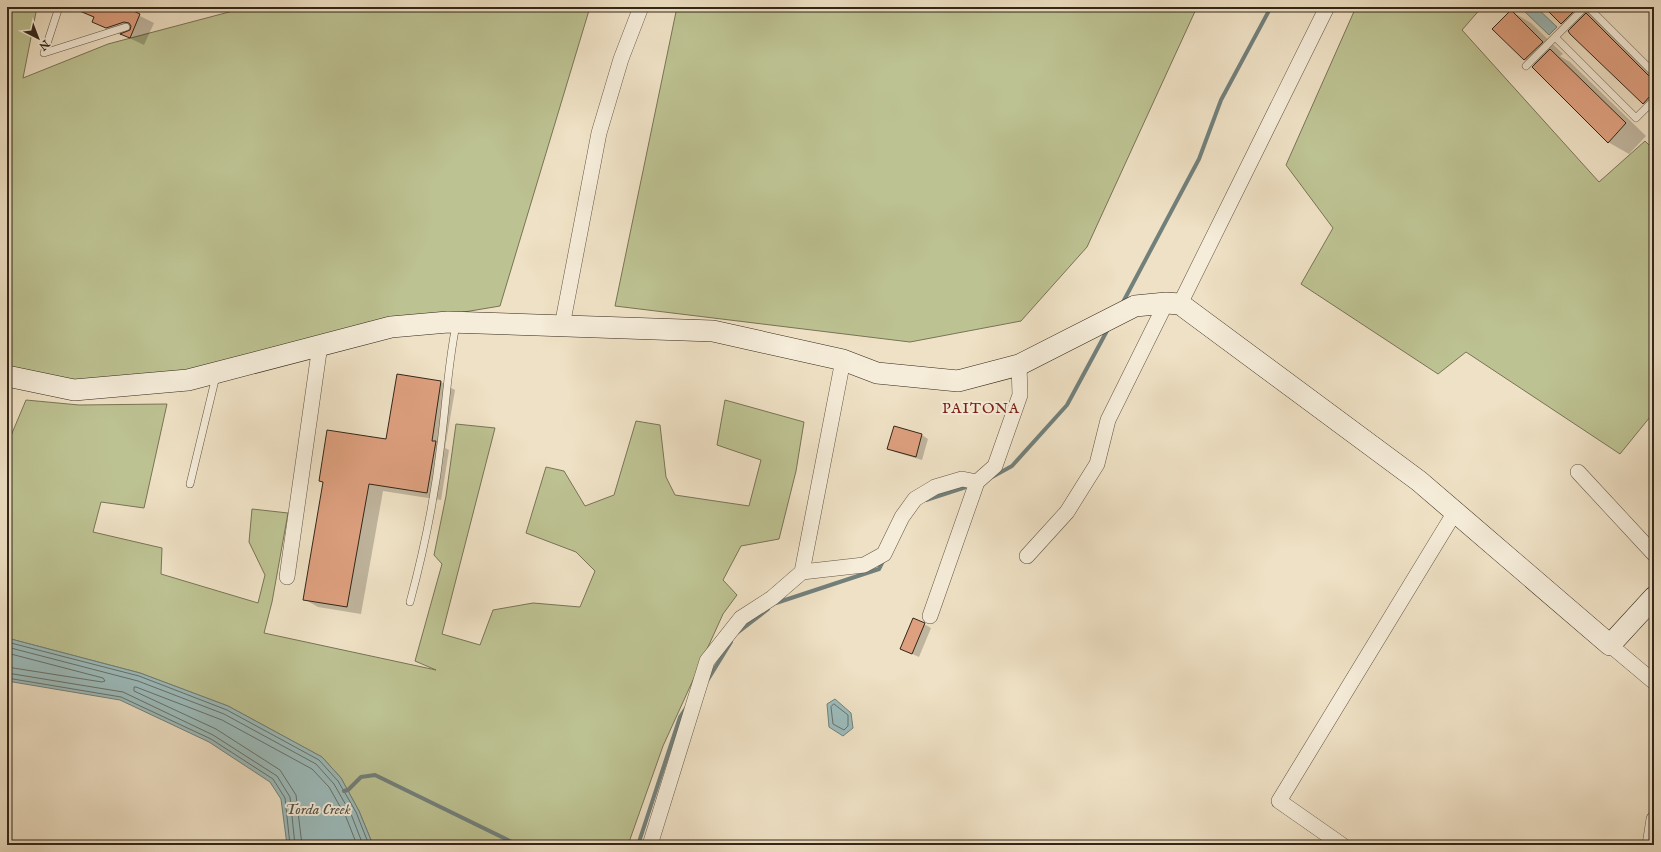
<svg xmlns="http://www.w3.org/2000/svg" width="1661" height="852" viewBox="0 0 1661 852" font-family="'IM FELL English',serif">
	<rect width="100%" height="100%" fill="#efe1c5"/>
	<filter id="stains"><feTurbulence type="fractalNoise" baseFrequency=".005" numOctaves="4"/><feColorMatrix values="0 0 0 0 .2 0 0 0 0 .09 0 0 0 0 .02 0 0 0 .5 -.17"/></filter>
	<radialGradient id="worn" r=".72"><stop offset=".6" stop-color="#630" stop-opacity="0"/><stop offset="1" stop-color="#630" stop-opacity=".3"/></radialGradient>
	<!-- green -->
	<path fill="#bdc292" stroke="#787456" d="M7 7H37L23 78 108 44 248 7H590L500 306 315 337 190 370 79 386 7 368Z
		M677 7H1197L1087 247 1021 321 910 342 615 306Z
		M1356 7H1482L1462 30 1599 182 1645 141 1654 150V412L1620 454 1466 352 1438 374 1301 284 1333 228 1286 165Z
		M26 400 79 405 167 404 144 508 101 502 93 532 162 548 161 574 258 603 265 575 249 542 252 509 288 513 272 602 264 633 436 670 415 661 442 564 434 555 446 496 456 424 495 428 442 634 480 645 493 610 533 603 580 607 595 571 576 552 526 533 546 467 564 471 585 506 614 495 636 421 660 425 666 477 675 495 749 506 761 460 717 445 725 400 804 422 796 471 779 539 741 546 723 580 737 595 723 614 663 746 628 845H373L359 811 341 778 322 757 228 706 140 673 7 638V445Z"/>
	<!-- water -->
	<path fill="#9cbcbc" stroke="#72807b" d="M1526 7H1536L1557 27 1549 35 1523 10Z
		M7 638 140 673 228 706 322 757 341 778 359 811 373 845H287L281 799 270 782 209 742 120 700 7 681Z
		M835 699 851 713 853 728 843 736 829 727 827 704Z"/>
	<!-- shadow -->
	<path fill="#0003" d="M82 7H122L154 23 144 45 123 35H121L107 29 93 22 94 18 81 11Z
		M1545 7H1589L1654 73V110L1643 103 1572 29 1562 23Z
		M1511 11 1531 23 1563 54 1560 56 1570 62 1646 136 1629 154 1608 142 1535 65 1525 60 1494 29Z
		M397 375 441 382 455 390 445 448 449 450 441 500 383 491 361 614 318 607 304 599 324 483 320 481 387 440Z
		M922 435 928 439 922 460 895 452 888 448Z
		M924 624 931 628 919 657 901 649Z"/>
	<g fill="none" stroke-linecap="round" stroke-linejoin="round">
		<!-- shore -->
		<path stroke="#67716a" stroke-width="1" d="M7 642 139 676 227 710 319 760 338 781 356 812 369 845
			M7 647 138 681 224 714 316 764 334 784 351 814 363 845
			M7 653 103 678 105 681 102 682 7 667
			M7 673 123 692 213 735 277 776 290 797 295 845
			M7 678 121 697 211 739 273 779 285 798 290 845
			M834 704 848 715V726L844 730 833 724 831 707Z
			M302 845 296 795 280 770 216 729 134 691V687H136L222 720 312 769 329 787 346 817 357 845"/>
		<!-- stream -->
		<path stroke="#72807b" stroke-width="4" d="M1122 304 1199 159 1221 100 1271 7
			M992 477 1012 466 1067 405 1108 329
			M926 500 969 486
			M776 603 879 569 884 559
			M737 633 768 609
			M707 681 731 642
			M344 791 348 790 361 777 375 775 518 845
			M638 845 680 717 686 708"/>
	</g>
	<!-- building -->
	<path fill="#dea07f" stroke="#322619" d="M70 7H125L140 14 130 38 120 34 130 30 131 26 129 23 124 22 106 28 92 22 94 17Z
		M1544 7H1578L1561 24Z
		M1511 10 1543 42 1524 60 1492 29Z
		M1586 13 1650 77 1654 78V95L1650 96 1643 104 1570 34 1568 31Z
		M1550 49 1626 123 1608 143 1532 67Z
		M397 374 441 381 432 441H436L427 493 369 484 347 607 303 600 323 482 319 481 327 430 386 439Z
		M894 426 922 434 916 457 887 449Z
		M913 618 925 623 912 654 900 649Z"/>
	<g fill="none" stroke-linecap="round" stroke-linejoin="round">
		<defs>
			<path id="lane" d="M59 7 44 53 126 27
				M1588 7 1654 73
				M1555 37 1636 118 1654 100
				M1526 66 1585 7
				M190 484 216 376
				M410 602C424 550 435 497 441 443 446 404 448 364 456 325"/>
			<path id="street" d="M1180 304 1327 7
				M562 326 599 133 621 59 641 7
				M1578 472 1654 554
				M1027 556 1067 512 1097 464 1108 420 1166 303
				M802 572 864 565 884 554 902 517 915 499 935 487 962 479 977 482 995 466 1020 395 1019 365
				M287 577 320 345
				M930 616 977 482
				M1610 645 1654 682
				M650 845 707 661 741 618 772 598 802 572 843 360
				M1342 845 1279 801 1455 512
				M1650 845 1654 819"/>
			<path id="secondary" d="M7 376 74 390 188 380 391 327 448 322 713 331 843 360 877 373 958 381 1019 365 1135 306 1166 303 1180 304 1419 481 1610 645 1654 597"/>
		</defs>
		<!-- lane casing -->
		<use href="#lane" stroke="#615544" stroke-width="8"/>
		<!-- street casing -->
		<use href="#street" stroke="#615544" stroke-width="16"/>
		<!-- secondary casing -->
		<use href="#secondary" stroke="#322619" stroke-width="22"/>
		<!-- lane -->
		<use href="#lane" stroke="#f5ecd9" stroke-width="7"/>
		<!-- street -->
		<use href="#street" stroke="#f5ecd9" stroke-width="15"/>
		<!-- secondary -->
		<use href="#secondary" stroke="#f5ecd9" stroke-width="21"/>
	</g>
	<g text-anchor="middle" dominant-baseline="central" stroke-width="4" stroke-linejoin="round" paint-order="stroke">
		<!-- neighbourhood labels -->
		<g font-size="15" letter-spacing="1" fill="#7a1f14" stroke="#f5ecd9">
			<text x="981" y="408">PAITONA</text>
		</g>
		<!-- water labels -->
		<g font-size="15" font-style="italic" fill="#52534a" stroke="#f5ecd9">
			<text x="318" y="809">Torda Creek</text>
		</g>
	</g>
	<!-- margin -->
	<rect width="1661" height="852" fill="none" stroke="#efe1c5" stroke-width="24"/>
	<rect x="8" y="8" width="1645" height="836" fill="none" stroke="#322619" stroke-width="2"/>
	<rect x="12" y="12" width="1637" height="828" fill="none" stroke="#322619"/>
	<!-- north arrow -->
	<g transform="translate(38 38) rotate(138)" stroke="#f5ecd9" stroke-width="3" paint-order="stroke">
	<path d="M0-3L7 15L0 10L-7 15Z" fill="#322619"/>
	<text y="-6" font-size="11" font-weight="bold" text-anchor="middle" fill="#322619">N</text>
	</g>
	<rect width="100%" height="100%" filter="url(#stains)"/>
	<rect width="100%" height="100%" fill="url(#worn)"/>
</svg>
